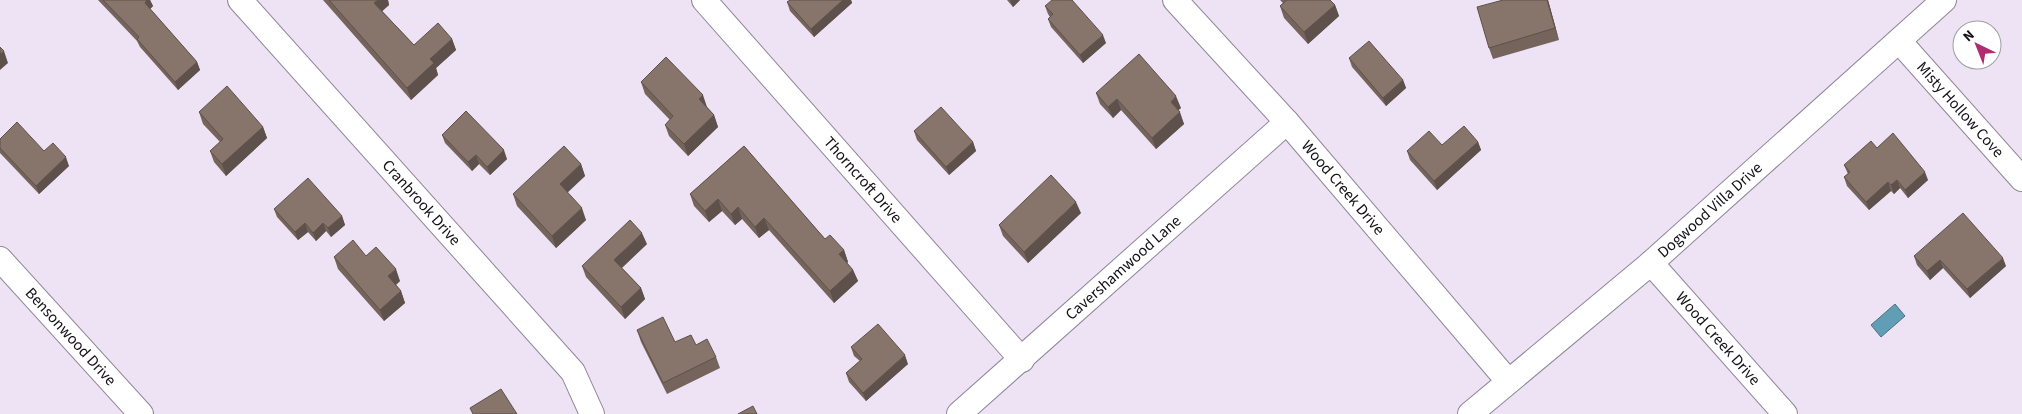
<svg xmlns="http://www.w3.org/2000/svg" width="2022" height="414" viewBox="0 0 2022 414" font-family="'Source Sans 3',sans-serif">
	<rect width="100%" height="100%" fill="#ede3f5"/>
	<!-- water -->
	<path fill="#619db4" stroke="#4a7284" d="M1895 304 1905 316 1881 337 1871 325Z"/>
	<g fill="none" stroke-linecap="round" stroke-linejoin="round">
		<defs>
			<g id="minor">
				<path id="s1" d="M240 0 573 372 592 414"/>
				<path id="s2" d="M704 0 1022 360"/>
				<path id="s3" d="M1175 0 1287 122 1508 381"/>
				<path id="s4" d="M1899 41 2022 179"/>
				<path id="s5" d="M0 259 141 414"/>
				<path id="s6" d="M1651 263 1785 414"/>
				<path id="s7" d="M959 414 1287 122"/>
				<path id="s8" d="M1470 414 1651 263 1944 0"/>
			</g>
		</defs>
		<!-- minor casing -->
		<use href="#minor" stroke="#908697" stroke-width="26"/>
		<!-- minor -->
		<use href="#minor" stroke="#fff" stroke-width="24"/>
	</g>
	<!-- wall -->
	<path fill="#74645c" d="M98 0H150L153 6 150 9 197 62 200 70 178 90 140 47 137 41Z
		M323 0H388L389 5 382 11 414 45 452 39 456 50 436 68 438 75 411 100Z
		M790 0H851L852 3 814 37 790 11 787 2Z
		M1007 0H1020L1013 7Z
		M1280 0H1330L1335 5 1339 16 1308 44 1284 18 1280 6 1283 3Z
		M1503 0H1548L1559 40 1493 59 1489 48Z
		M1045 6 1106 43 1083 63 1051 27 1048 19 1050 17 1048 14Z
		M1349 58 1403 80 1406 88 1386 106 1352 67Z
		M641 82 707 107 714 115 718 127 688 156 669 136 665 125 670 120 645 94Z
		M1096 93 1181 108 1178 110 1184 124 1156 149 1121 110 1113 118 1100 104Z
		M199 112 263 127 267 138 226 176 214 162 210 151 220 142 203 124Z
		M914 131 973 142 976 151 949 175 917 140Z
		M442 135 507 159 490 175 479 164 472 171 445 143Z
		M0 139 44 151 69 166 39 194 0 153Z
		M1478 142 1481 150 1437 190 1410 160 1407 151Z
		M744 146 825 239 844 250 848 262 847 263 853 270 858 281 834 303 769 230 759 238 742 219 735 225 722 211 709 222 694 206 690 194Z
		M1877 148 1928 180 1908 198 1900 188 1894 194 1891 191 1869 210 1847 186 1844 177 1848 174 1844 165Z
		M581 164 585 176 567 192 586 220 556 248 517 206 513 194Z
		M274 209 342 216 345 225 331 237 326 231 316 241 308 232 298 240 277 217Z
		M1081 213 1028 263 1003 236 999 225Z
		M647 244 622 268 641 288 645 299 625 319 586 277 582 266Z
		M366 256 400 281 396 285 401 291 405 303 384 321 338 269 334 257Z
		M1914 256 2006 266 1970 298 1943 268 1930 280 1917 265Z
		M637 330 675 342 696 345 716 357 720 368 667 394 641 342Z
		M851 347 908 364 866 401 849 382 846 373 860 361 854 356Z"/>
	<!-- shaded-wall -->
	<path fill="#5e514b" d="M147 0H150L153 6 148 11 145 3Z
		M378 0H388L389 5 378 15 374 3Z
		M843 0H851L852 3 814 37 811 29Z
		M1010 0H1020L1013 7Z
		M1547 0H1548L1559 40 1555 28Z
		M1335 5 1339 16 1308 44 1304 32Z
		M1103 35 1106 43 1083 63 1080 55Z
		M452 39 456 50 436 68 438 75 411 100 407 88 430 59Z
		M4 51 8 63 0 70V54Z
		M197 62 200 70 178 90 175 82Z
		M1403 80 1406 88 1386 106 1383 98Z
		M703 95 707 107 703 111 699 99Z
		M1176 96 1181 108 1175 113 1171 102Z
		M1117 99 1121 110 1113 118 1108 107Z
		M1180 112 1184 124 1156 149 1152 138Z
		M714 115 718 127 688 156 684 144Z
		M263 127 267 138 226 176 222 164Z
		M973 142 976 151 949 175 946 167Z
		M1478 142 1481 150 1437 190 1434 181Z
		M504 150 507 159 490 175 487 167Z
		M476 155 479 164 472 171 468 162Z
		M66 157 69 166 39 194 36 186Z
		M581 164 585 176 564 196 560 184Z
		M1925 172 1928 180 1908 198 1905 190Z
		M1897 180 1900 188 1894 194 1891 185Z
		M1888 182 1891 191 1869 210 1866 202Z
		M718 199 722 211 709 222 705 211Z
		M1076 202 1081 213 1028 263 1024 252Z
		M738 207 742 219 735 225 731 214Z
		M582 208 586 220 556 248 552 236Z
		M342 216 345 225 331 237 328 228Z
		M764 218 769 230 759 238 755 227Z
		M305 223 308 232 298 240 295 232Z
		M323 223 326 231 316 241 313 233Z
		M642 233 647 244 618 271 614 260Z
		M844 250 848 262 843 266 839 254Z
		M2003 258 2006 266 1970 298 1967 289Z
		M1940 260 1943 268 1930 280 1927 271Z
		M396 269 400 281 392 288 388 276Z
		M853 270 858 281 834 303 830 291Z
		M641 288 645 299 625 319 621 307Z
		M401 291 405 303 384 321 380 310Z
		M905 355 908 364 866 401 863 393Z"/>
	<!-- building -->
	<path fill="#87746b" stroke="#5e514b" d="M103 0H147L145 3 197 62 175 82 137 39 139 37Z
		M329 0H378L374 3 414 45 438 23 452 39 430 59 434 63 407 88Z
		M790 0H843L811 29 787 2Z
		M1052 0H1072L1103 35 1080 55 1048 19 1053 14 1045 6Z
		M1287 0H1330L1335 5 1304 32 1280 6Z
		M1503 0H1547L1555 28 1489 48 1477 7Z
		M1369 41 1403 80 1383 98 1349 58Z
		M0 47 4 51 0 54Z
		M1139 54 1176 96 1171 102 1180 112 1152 138 1117 99 1108 107 1096 93Z
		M666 57 703 95 699 99 714 115 684 144 665 125 673 116 641 82Z
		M227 86 263 127 222 164 210 151 223 139 199 112Z
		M941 107 973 142 946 167 914 131Z
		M466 111 504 150 487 167 476 155 468 162 442 135Z
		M17 122 44 151 53 143 66 157 36 186 0 148V139Z
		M1464 126 1478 142 1434 181 1407 151 1429 131 1442 145Z
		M1893 133 1925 172 1905 190 1897 180 1891 185 1888 182 1866 202 1844 177 1850 172 1844 165 1871 141 1877 148Z
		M564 146 581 164 560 184 582 208 552 236 513 194Z
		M744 146 825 239 830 235 844 250 839 254 853 270 830 291 764 218 755 227 738 207 731 214 718 199 705 211 690 194Z
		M1051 175 1076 202 1024 252 999 225Z
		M308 178 342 216 328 228 323 223 313 233 305 223 295 232 274 209Z
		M1963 213 2003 258 1967 289 1940 260 1927 271 1914 256Z
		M630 220 642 233 614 260 641 288 621 307 582 266Z
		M353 240 366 256 376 247 396 269 388 276 401 291 380 310 334 257Z
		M663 317 675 342 691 335 696 345 707 339 716 357 663 383 637 330Z
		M878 324 905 355 863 393 846 373 862 359 851 347Z
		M501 389 517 414H473L470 408Z
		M753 406 757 414H738Z"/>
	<g text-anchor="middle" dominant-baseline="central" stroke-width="4.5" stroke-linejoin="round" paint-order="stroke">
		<!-- street labels -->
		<g font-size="16" fill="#130f15" stroke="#fff">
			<text stroke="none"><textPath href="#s4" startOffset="92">Misty Hollow Cove</textPath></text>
			<text stroke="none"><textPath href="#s2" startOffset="240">Thorncroft Drive</textPath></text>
			<text stroke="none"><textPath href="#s3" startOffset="252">Wood Creek Drive</textPath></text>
			<text stroke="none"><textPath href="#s1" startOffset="272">Cranbrook Drive</textPath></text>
			<text stroke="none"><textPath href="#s8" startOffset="315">Dogwood Villa Drive</textPath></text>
			<text stroke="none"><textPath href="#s7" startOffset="220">Cavershamwood Lane</textPath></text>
			<text stroke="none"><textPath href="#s5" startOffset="105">Bensonwood Drive</textPath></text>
			<text stroke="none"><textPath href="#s6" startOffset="101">Wood Creek Drive</textPath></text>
		</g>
	</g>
	<!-- north arrow -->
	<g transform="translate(1977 45) rotate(317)"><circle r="24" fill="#ffffff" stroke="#a19fa1"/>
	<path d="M0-4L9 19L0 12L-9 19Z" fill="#b02b70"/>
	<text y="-8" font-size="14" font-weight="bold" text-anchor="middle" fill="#130f15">N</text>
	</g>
</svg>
